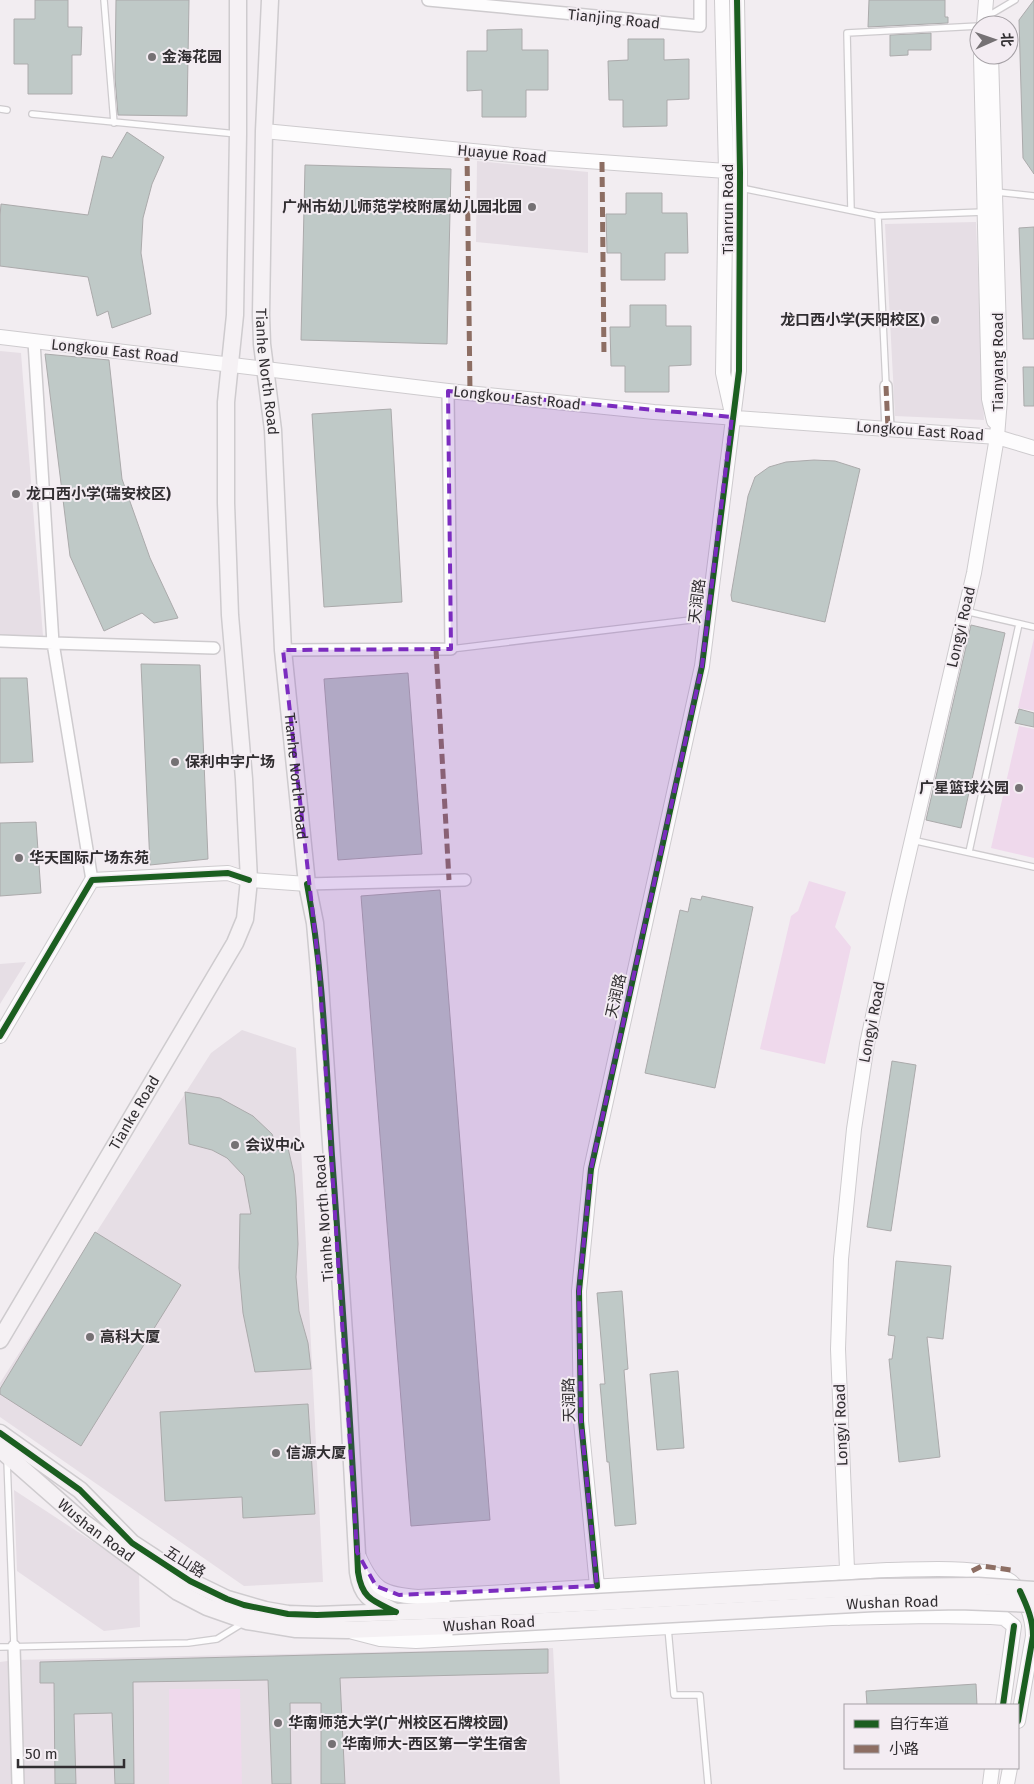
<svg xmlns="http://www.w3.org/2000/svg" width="1034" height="1784" viewBox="0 0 1034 1784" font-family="'Fira Sans','Noto Sans SC',sans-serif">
	<rect width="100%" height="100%" fill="#f2edf1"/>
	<!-- built -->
	<path fill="#e6dee5" d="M477 161 588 172V253L476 242Z
		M976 222 984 420 895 416 885 224Z
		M0 351 21 353 43 636 0 635Z
		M26 962 0 1004V964Z
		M242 1030 296 1048 323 1582 244 1586 0 1417V1383L211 1053Z
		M14 1490 139 1572 140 1627 104 1631 17 1571Z
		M553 1648 560 1784H0V1662L15 1660Z"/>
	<!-- green -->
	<path fill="#efd9ec" d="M1034 638V711L1018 708Z
		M1019 726 1034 729V858L991 848Z
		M809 881 846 892 835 927 851 947 825 1064 760 1049 791 916 798 911Z
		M169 1689H240L242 1784H169Z"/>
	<!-- building -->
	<path fill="#bfc9c7" stroke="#abaaab" d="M35 0H68V27H82L81 55H72V94H28V64H14V19H35Z
		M116 0H189L187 116 118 115 115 78Z
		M869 0H945V17H948V23L868 27Z
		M1034 0V174L1023 158 1019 20Z
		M522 29V50H548V90H526V117H482V90L467 91V51H487V30Z
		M931 33V50H908V55L890 56V35Z
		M628 39H664V60L689 59V99L667 100V126L623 127V100H609L608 61 628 60Z
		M127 132 164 157 152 184 143 218 141 253 151 314 112 328 108 311 97 316 88 277 0 266V216L1 204 88 215 102 156 112 158Z
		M305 165 451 169 447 344 301 340Z
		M626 193H662V213H687L688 253H665V280H621V253H607L606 214H626Z
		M1034 227V339H1023L1019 228Z
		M630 305H666V326H691V365L669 366V392H625V366H611L610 327H630Z
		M45 354 109 360 122 479 150 558 178 618 154 623 142 613 104 631 70 556Z
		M1023 367H1034V406H1024Z
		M391 409 402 602 324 607 312 414Z
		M814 460 835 461 860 469 825 622 732 601 731 595 748 496 755 477 769 467 786 462Z
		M971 625 1005 633 961 828 926 820Z
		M141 664 200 665 208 859 150 865Z
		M408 673 422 854 338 860 324 679Z
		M0 678H27L33 762 0 763Z
		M1019 709 1034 713V727L1015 723Z
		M36 822 41 893 0 896V823Z
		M440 890 490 1520 411 1526 361 896Z
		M702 896 753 907 715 1088 645 1073 680 910 688 912 691 898 701 900Z
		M892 1061 916 1065 891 1231 867 1227Z
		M185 1092 220 1098 253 1116 272 1134 278 1150 288 1148 294 1174 296 1197 298 1244 296 1277 299 1311 308 1343 311 1369 255 1372 243 1313 239 1268 240 1214H251L244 1176 227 1158 212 1150 189 1144Z
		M95 1232 181 1285 81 1446 0 1394V1389Z
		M896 1261 951 1266 943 1339 927 1337 940 1457 899 1462 889 1359H892L895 1336 888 1335Z
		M622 1291 628 1369 624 1370 636 1524 615 1526 609 1462H607L600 1384H605L597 1293Z
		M678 1371 684 1448 657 1450 650 1374Z
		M308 1404 315 1514 243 1518 242 1497 165 1501 160 1412Z
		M548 1649V1673L340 1678 345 1784H321V1703H290L291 1784H272L268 1680 133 1682 134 1784H115L112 1713 74 1714 76 1784H55L54 1683H40V1662Z
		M976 1684 977 1705H867L866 1691Z"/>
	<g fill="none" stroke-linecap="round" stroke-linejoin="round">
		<defs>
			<path id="service" d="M104 0 114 123
				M988 16 1015 0
				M0 109 7 110
				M32 114 237 134
				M741 188 878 216 984 212
				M996 192 1034 196
				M851 210 847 33 979 26
				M878 216 886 386
				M965 611 1034 627
				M451 649 707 618
				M912 840 1034 867
				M969 852 1019 624
				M7 1460 14 1646
				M668 1628 674 1695H700L708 1784
				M0 1647 188 1643 217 1639 243 1623"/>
			<path id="minor" d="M428 0 700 26V0
				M34 342 53 643 214 648
				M886 386 888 429
				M0 641 53 643 92 880
				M283 650 451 649 448 391
				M307 884 465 880
				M14 1646 18 1784"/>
			<path id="tertiary" d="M722 0 726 171 723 373 731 409
				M984 25 986 0
				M981 55 989 399 994 421
				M264 131 545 158 740 172
				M0 337 448 391 654 412 997 437 1034 448
				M0 1036 92 880 228 873 249 880 307 884
				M359 1557C374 1590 382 1594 418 1597L887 1570C915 1570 987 1564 1010 1581 1025 1592 1033 1618 1033 1636L1018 1721
				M597 1586 581 1421 579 1291 591 1169 702 666 739 371 740 172 737 0
				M849 1618 838 1349 841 1259 854 1129 867 1044 898 900 974 573 997 437 1000 399 999 333 991 55
				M353 1632 380 1639 416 1641 832 1618 931 1616 991 1617 1004 1618 1014 1626 1003 1705
				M990 1784 992 1768
				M1007 1784 1010 1768"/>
			<g id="secondary">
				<path id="s1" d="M270 0 264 131 261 315 262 344 273 430 283 650 307 884 315 923 319 969 348 1391 358 1572C362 1599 373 1601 396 1612"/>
				<path id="s2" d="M0 1340 235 943 245 919 249 880 244 779 230 615 226 503V402L235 315 238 134V0"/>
				<path d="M0 1433 80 1490 132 1543 190 1581 227 1599 265 1610 288 1614 317 1615 450 1610"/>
				<path id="s3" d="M0 1449 83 1522 178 1592 207 1607 247 1621 296 1629 347 1630 452 1626"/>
			</g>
		</defs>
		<!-- service casing -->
		<use href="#service" stroke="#cecbce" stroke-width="8"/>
		<!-- minor casing -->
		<use href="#minor" stroke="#cecbce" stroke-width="14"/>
		<!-- tertiary casing -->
		<use href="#tertiary" stroke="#cecbce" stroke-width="16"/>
		<!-- secondary casing -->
		<use href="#secondary" stroke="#cecbce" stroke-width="19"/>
		<!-- service -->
		<use href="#service" stroke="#fdfcfd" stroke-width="5.5"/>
		<!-- minor -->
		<use href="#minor" stroke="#fdfcfd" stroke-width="11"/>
		<!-- tertiary -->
		<use href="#tertiary" stroke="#fdfcfd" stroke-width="14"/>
		<!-- secondary -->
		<use href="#secondary" stroke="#f5f1f4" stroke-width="16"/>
		<defs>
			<g id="secondary-bridge">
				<path d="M450 1610 880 1587 978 1586 1034 1590"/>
				<path id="s4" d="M452 1626 873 1603 959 1601 1034 1604"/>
			</g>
		</defs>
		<!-- secondary-bridge casing -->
		<use href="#secondary-bridge" stroke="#cecbce" stroke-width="19" stroke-linecap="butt"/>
		<!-- secondary-bridge -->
		<use href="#secondary-bridge" stroke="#f5f1f4" stroke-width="16"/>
		<!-- quiet -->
		<path stroke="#8d6e63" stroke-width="5" stroke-dasharray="10 5" stroke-linecap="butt" d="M467 151 470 393
			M602 162 604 357
			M886 386 888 429
			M436 649 449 880
			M972 1571 982 1566 1011 1570"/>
		<defs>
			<path id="cycleway" d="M307 884C324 973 326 1065 332 1156 342 1294 352 1433 358 1572 362 1599 373 1601 396 1612
				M0 1036 92 880 228 873 249 880
				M0 1433 80 1490 132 1543 190 1581 227 1599 244 1605 288 1614 317 1615 394 1612
				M597 1586 581 1421 579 1291 591 1169 702 666 739 371 740 172 737 0
				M1003 1705 1014 1626
				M1018 1721 1033 1636C1033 1620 1027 1606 1020 1591"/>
		</defs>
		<!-- cycleway casing -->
		<use href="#cycleway" stroke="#f3ecf2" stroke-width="9"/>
		<!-- cycleway -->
		<use href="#cycleway" stroke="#1b5e20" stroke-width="6"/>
	</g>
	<!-- marked area -->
	<path fill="#7b2cbf" fill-opacity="0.2" stroke="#7b2cbf" stroke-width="4" stroke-dasharray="10 6" stroke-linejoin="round" d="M448 391 732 417 702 666 591 1169 579 1291 581 1421 597 1586 399 1595 376 1586 357 1552 319 969 283 650 451 649Z"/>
	<!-- markers -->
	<g fill="#757174" stroke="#f3ecf2" stroke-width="2">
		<circle cx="152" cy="57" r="5"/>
		<circle cx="532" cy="207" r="5"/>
		<circle cx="935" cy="320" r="5"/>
		<circle cx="16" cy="494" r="5"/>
		<circle cx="175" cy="762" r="5"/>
		<circle cx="1019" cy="788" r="5"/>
		<circle cx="19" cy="858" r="5"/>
		<circle cx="235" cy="1145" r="5"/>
		<circle cx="90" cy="1337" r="5"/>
		<circle cx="276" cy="1453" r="5"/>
		<circle cx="278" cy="1723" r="5"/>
		<circle cx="332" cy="1744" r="5"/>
	</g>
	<g text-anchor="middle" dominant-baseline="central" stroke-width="4" stroke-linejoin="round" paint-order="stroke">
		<!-- street labels -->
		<g font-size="15" fill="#312e31" stroke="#f3ecf2">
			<text transform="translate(614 19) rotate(6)">Tianjing Road</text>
			<text transform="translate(502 154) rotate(5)">Huayue Road</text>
			<text transform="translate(728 209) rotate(-90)">Tianrun Road</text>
			<text transform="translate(115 351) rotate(6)">Longkou East Road</text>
			<text transform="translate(998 362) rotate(-90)">Tianyang Road</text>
			<text stroke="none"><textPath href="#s1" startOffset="372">Tianhe North Road</textPath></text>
			<text transform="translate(517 398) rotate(6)">Longkou East Road</text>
			<text transform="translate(920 431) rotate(4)">Longkou East Road</text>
			<text transform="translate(697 601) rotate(-83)">天润路</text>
			<text transform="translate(961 627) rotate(-77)">Longyi Road</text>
			<text stroke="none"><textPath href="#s1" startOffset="778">Tianhe North Road</textPath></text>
			<text transform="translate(616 996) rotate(-77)">天润路</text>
			<text transform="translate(872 1022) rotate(-79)">Longyi Road</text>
			<text stroke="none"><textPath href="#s2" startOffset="264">Tianke Road</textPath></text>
			<text transform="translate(324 1218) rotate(-94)">Tianhe North Road</text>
			<text transform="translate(569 1400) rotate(-91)">天润路</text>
			<text transform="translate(841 1425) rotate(-92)">Longyi Road</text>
			<text stroke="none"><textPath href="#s3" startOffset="126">Wushan Road</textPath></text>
			<text transform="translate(185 1562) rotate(32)">五山路</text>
			<text stroke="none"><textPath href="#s4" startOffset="441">Wushan Road</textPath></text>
			<text transform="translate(489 1624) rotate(-3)">Wushan Road</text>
		</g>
		<!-- poi labels -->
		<g font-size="15" font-weight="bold" fill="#312e31" stroke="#f3ecf2" text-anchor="start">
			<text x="162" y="57">金海花园</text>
			<text x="522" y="207" text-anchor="end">广州市幼儿师范学校附属幼儿园北园</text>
			<text x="925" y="320" text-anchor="end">龙口西小学(天阳校区)</text>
			<text x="26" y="494">龙口西小学(瑞安校区)</text>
			<text x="185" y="762">保利中宇广场</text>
			<text x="1009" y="788" text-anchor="end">广星篮球公园</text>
			<text x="29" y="858">华天国际广场东苑</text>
			<text x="245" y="1145">会议中心</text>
			<text x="100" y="1337">高科大厦</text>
			<text x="286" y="1453">信源大厦</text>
			<text x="288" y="1723">华南师范大学(广州校区石牌校园)</text>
			<text x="342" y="1744">华南师大-西区第一学生宿舍</text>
		</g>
	</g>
	<!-- legend -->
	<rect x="844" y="1704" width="175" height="65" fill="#f3ecf2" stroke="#a5a0a5"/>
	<rect x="854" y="1720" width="25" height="8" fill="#1b5e20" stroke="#a5a0a5"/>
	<text x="889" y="1729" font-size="15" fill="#312e31">自行车道</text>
	<rect x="854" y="1745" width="25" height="8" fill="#8d6e63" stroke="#a5a0a5"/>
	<text x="889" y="1754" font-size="15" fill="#312e31">小路</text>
	<!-- north arrow -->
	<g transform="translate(994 40) rotate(88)"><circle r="24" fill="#f3ecf2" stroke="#a5a0a5"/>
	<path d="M0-4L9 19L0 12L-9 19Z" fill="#757174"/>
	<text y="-8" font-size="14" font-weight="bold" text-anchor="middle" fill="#312e31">北</text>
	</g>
	<!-- scale -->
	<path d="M18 1759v8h106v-8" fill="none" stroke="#312e31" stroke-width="2.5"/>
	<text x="25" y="1759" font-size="15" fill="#312e31" stroke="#f3ecf2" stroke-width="4" paint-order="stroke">50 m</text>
</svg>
